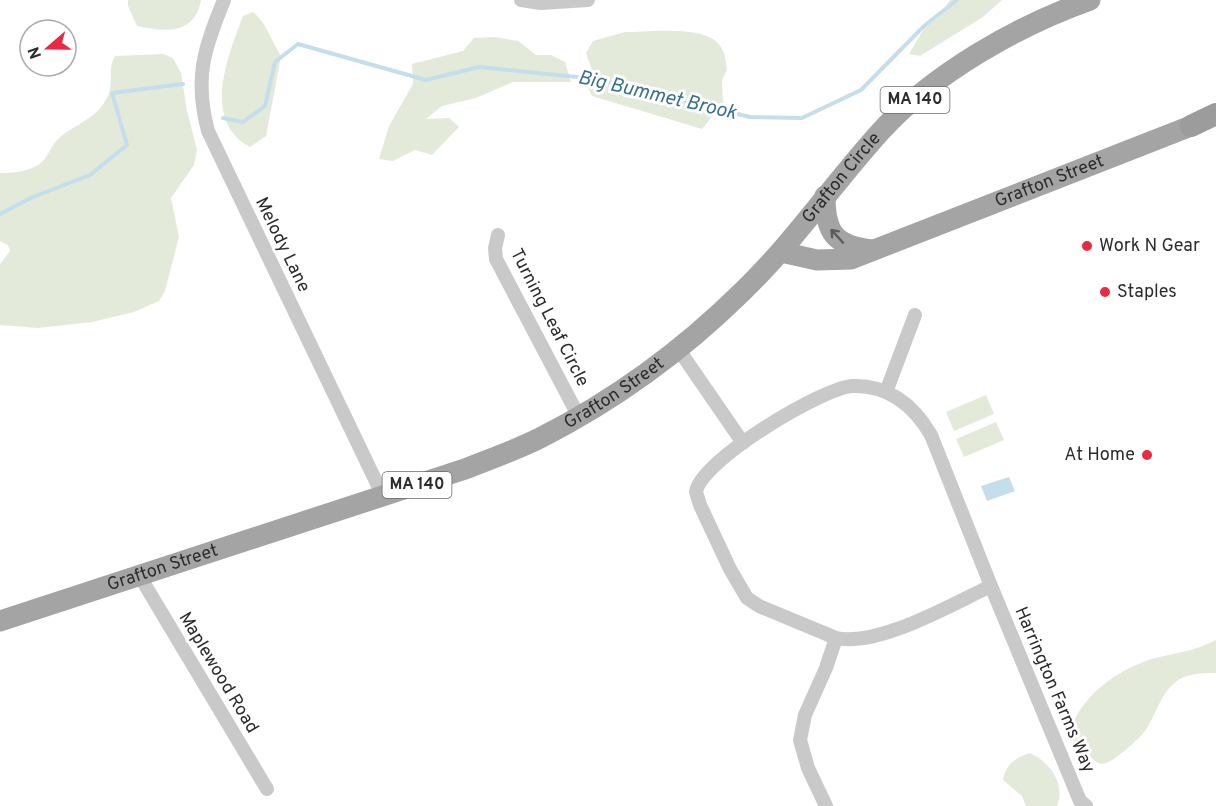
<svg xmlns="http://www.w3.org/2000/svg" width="1216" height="806" viewBox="0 0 1216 806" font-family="Overpass,sans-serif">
	<rect width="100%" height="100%" fill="#fff"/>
	<!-- green -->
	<path fill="#e3ead9" d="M128 0H201C195 35 165 32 137 26L128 6Z
		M950 0H1002L983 17 920 56 909 54 925 27 939 17Z
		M253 12C267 23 271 41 281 56L266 136 250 147C201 120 228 56 243 16Z
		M625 32C648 32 708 24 721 47 725 53 726 63 727 70L722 80 723 103 702 129 592 96 587 86 594 77 586 53 593 41Z
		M494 37 518 41 536 55H551L565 62 571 82H513L476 98 442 106 426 119 449 118 459 127 432 155 415 150 393 161 379 159 389 126 413 84 412 64 463 51 474 38Z
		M163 54 173 58 181 73 187 111 197 150 194 165 171 198 179 237 165 291 159 301 134 312 92 322 38 328 0 325V264L10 251 8 245 0 241V173C16 173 37 171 46 157 50 151 54 142 59 138 77 123 97 119 108 96 114 84 107 69 115 56Z
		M986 395 994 414 954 431 946 412Z
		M996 422 1004 440 964 457 956 439Z
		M1216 640V673C1204 673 1191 673 1180 679 1161 690 1157 714 1145 731 1140 738 1114 761 1106 763 1101 765 1098 763 1094 760 1075 749 1065 738 1076 717 1092 686 1130 663 1164 656 1183 652 1199 649 1216 640Z
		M1030 753C1050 762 1066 784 1057 806H1026L1022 796 1003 780C1005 765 1016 757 1030 753Z"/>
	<!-- water -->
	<path fill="#c4deeb" d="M1009 477 1015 491 987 501 981 486Z"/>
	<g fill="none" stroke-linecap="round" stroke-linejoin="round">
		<!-- stream -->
		<path stroke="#c4deeb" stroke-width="4" d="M223 118 243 122 265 106 275 62 298 44 426 80 479 67 597 79 750 117 802 118 861 90 924 26 957 0
			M0 214 33 197 90 175 127 145 112 93 183 84"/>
		<!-- minor -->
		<path stroke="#c9c9c9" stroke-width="14" d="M224 0C204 49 194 78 208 131L383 496
			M521 0 541 3 588 0
			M498 235 495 248 496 259 579 417
			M679 350 743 443
			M886 392 915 315
			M143 573 145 585 267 789
			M836 638 759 606 747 598 730 569 700 505 696 492C700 461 823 387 853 386 890 385 914 406 931 435L991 586
			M826 806 808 768 800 740 805 715 826 668 836 638C879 647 950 605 991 586L1080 801 1086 806"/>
		<!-- primary -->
		<g stroke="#a4a4a4" stroke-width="21">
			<path d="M825 196C825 233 835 246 872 250"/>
			<path id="s1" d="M781 252 817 260 851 259 1191 126"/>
			<path id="s2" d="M0 621 465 469C490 459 516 450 540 438 615 400 682 351 742 292 793 243 833 184 881 131 934 73 1017 26 1090 0"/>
		</g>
		<!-- trunk -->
		<path stroke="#9c9c9c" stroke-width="22" d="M1191 126 1216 114"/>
	</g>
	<!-- one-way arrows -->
	<defs><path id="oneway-shaft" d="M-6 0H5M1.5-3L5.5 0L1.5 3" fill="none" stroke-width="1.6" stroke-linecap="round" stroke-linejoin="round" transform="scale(1.5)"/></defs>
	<use stroke="#5c5c5c" href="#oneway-shaft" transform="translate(837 236) rotate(-132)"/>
	<!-- markers -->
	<g fill="#e62b43" stroke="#fff" stroke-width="2">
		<circle cx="1087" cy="246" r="6"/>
		<circle cx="1105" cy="292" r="6"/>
		<circle cx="1147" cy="455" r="6"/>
	</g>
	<g text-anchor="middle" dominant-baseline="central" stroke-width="6" stroke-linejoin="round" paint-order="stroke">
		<!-- shield labels -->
		<g fill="#fff" stroke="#6b6b6b" stroke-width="1.5">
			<rect x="880.5" y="87" width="69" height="26" rx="4.5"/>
			<rect x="382.5" y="472" width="69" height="26" rx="4.5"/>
		</g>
		<g font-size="16" font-weight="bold" fill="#2c2c2c">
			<text x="915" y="100">MA 140</text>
			<text x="417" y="485">MA 140</text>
		</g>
		<!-- street labels -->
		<g font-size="18" fill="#2c2c2c" stroke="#fff">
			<text stroke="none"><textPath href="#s2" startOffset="972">Grafton Circle</textPath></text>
			<text stroke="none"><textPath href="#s1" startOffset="284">Grafton Street</textPath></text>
			<text transform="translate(282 245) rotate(64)">Melody Lane</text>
			<text transform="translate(549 318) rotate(63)">Turning Leaf Circle</text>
			<text stroke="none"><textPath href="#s2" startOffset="657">Grafton Street</textPath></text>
			<text stroke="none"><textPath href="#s2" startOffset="171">Grafton Street</textPath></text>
			<text transform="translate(218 673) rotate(59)">Maplewood Road</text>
			<text transform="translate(1054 690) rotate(67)">Harrington Farms Way</text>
		</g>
		<!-- poi labels -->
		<g font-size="18" fill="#2c2c2c" stroke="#fff" text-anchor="start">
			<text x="1099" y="246">Work N Gear</text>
			<text x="1117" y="292">Staples</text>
			<text x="1135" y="455" text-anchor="end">At Home</text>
		</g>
		<!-- water labels -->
		<g font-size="20" font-style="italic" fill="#3a728e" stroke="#fff">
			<text transform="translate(657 96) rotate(13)">Big Bummet Brook</text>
		</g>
	</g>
	<!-- north arrow -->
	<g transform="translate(48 48) rotate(250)"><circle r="28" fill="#ffffff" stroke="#ababab" stroke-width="1.5"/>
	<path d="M0-4.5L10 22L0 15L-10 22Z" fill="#e62b43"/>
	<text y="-9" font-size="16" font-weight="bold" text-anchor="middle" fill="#2c2c2c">N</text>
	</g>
</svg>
